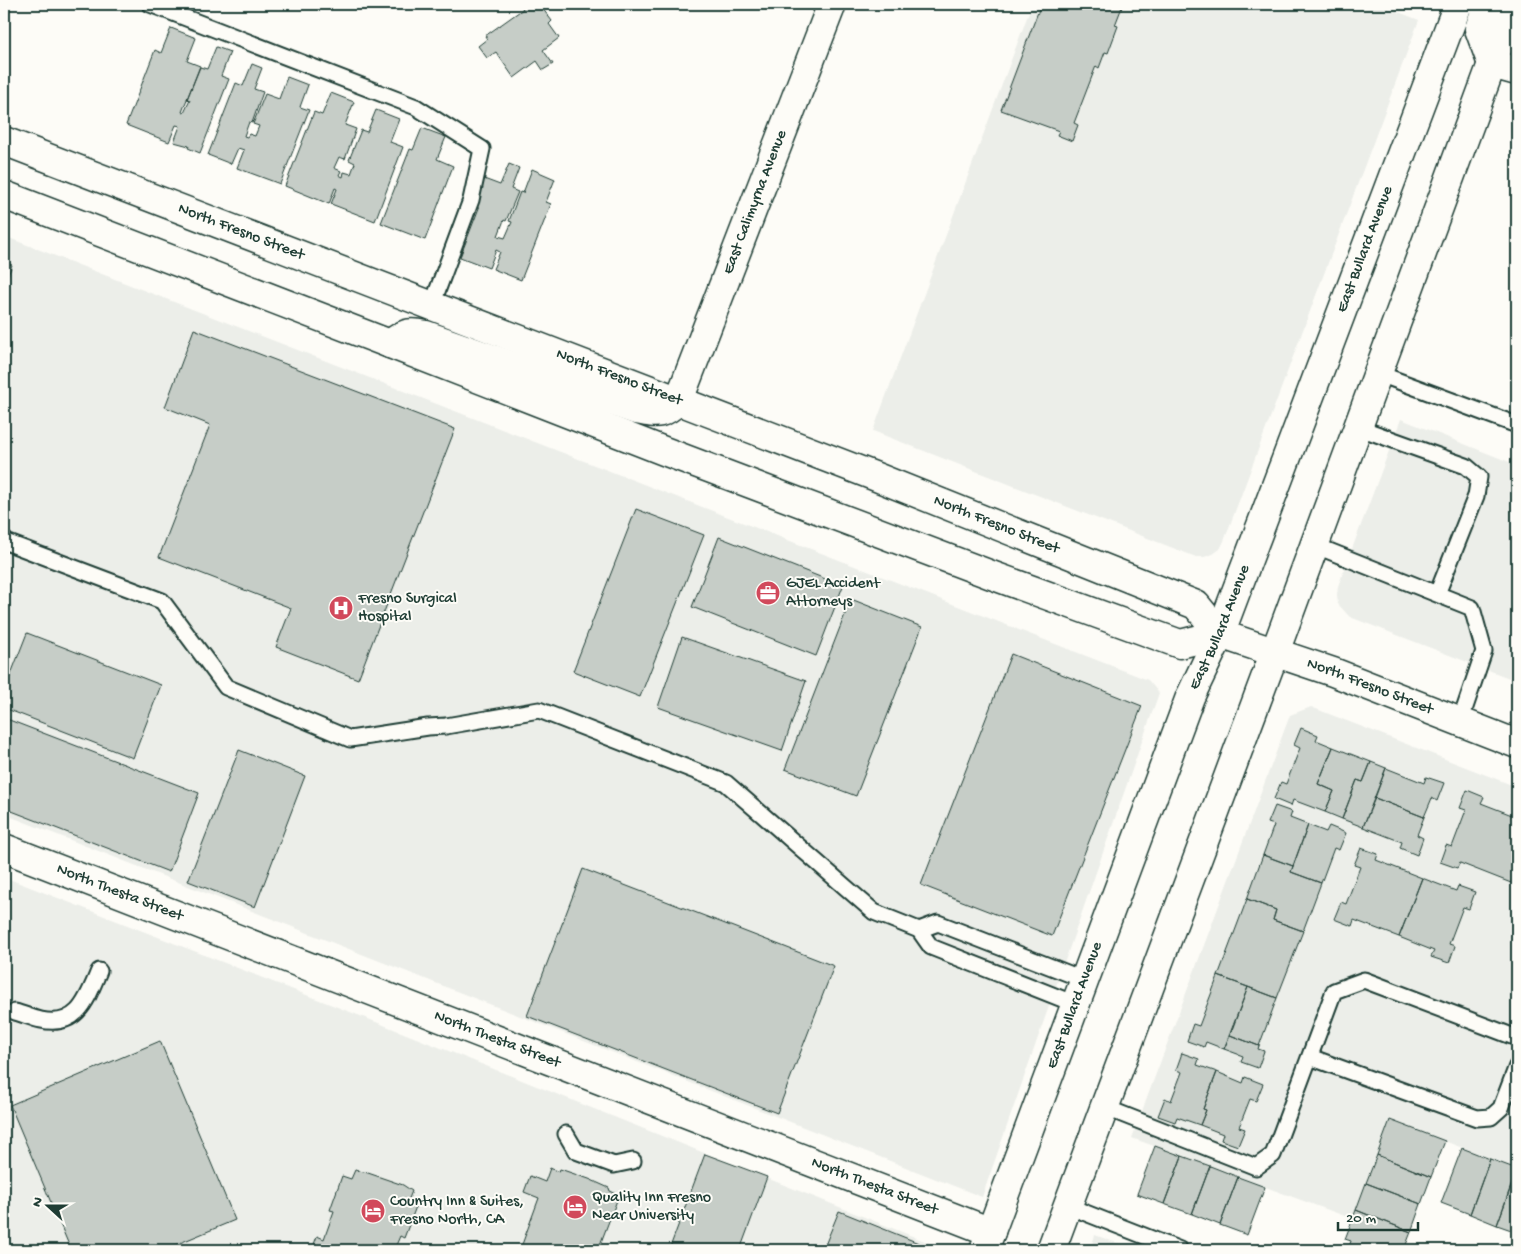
<svg xmlns="http://www.w3.org/2000/svg" width="1521" height="1254" viewBox="0 0 1521 1254" font-family="'Gochi Hand',sans-serif">
	<rect width="100%" height="100%" fill="#fdfcf7"/>
	<filter id="ink" filterUnits="userSpaceOnUse"><feTurbulence type="fractalNoise" baseFrequency=".02" numOctaves="2"/><feDisplacementMap in="SourceGraphic" scale="10" xChannelSelector="R" yChannelSelector="G"/><feConvolveMatrix kernelMatrix="1 2 1 2 8 2 1 2 1" color-interpolation-filters="sRGB"/></filter>
	<g filter="url(#ink)">
		<!-- built -->
		<path fill="#eceee9" d="M1032 4H1378L1419 20 1224 541 1220 549 1213 554 1204 557H1196L873 431Z
			M4 236 1148 680 1159 693 982 1197 4 814Z
			M1401 419 1517 465V681L1350 617 1347 614 1338 604 1337 595 1338 586Z
			M1311 707 1517 787V1169L1390 1120 1353 1219 1132 1138 1290 715Z
			M4 877 381 1024 937 1246 939 1250H4Z
			M1095 1235 1136 1250H1090Z"/>
		<!-- building -->
		<path fill="#c6cdc7" stroke="#1f3d34" d="M519 4H539L552 21 549 24 559 38 543 50 553 64 543 70 537 61 514 78 496 52 487 58 478 46 487 39 485 36 523 9Z
			M1041 4H1119L1118 6 1122 7 1115 25 1118 26 1108 53 1105 52 1099 68 1096 66 1074 123 1078 125 1072 141 1057 135 1059 131 1001 110Z
			M171 28 196 38 187 61 200 66 182 112 184 113 190 100 187 99 200 67 207 69 216 47 230 52 221 76 229 79 200 153 188 148 189 146 174 142 180 126 176 125 169 142 126 125 155 50 161 53Z
			M252 64 262 68 254 89 263 92 252 123 249 122 244 136 247 137 249 134 255 136 259 126 253 124 265 94 279 99 287 77 308 85 300 107 309 110 280 184 237 168 244 150 238 148 231 164 208 155 236 83 243 86Z
			M331 93 354 102 345 125 356 129 345 159 339 157 334 168 341 171 339 175 343 177 344 172 351 174 355 163 349 160 361 130 367 132 376 110 399 119 390 142 403 147 375 221 331 204 337 189 335 188 329 204 285 186 314 112 322 115Z
			M422 128 446 137 437 159 453 166 425 240 381 223 410 149 413 150Z
			M509 164 519 168 511 189 518 192 506 221 504 220 498 236 505 238 512 222 509 221 520 192 523 193 532 169 555 179 546 202 551 204 521 280 493 269 500 252 496 250 489 268 460 257 479 208 473 206 484 179 500 185Z
			M4 262 12 265 4 286Z
			M194 329 455 429 358 679 276 647 291 608 159 557 210 425 165 407Z
			M636 509 704 535 640 697 573 671Z
			M719 537 843 586 816 656 692 607Z
			M851 599 922 627 856 796 785 769Z
			M27 633 161 685 133 758 4 708V692Z
			M682 637 806 681 782 751 658 707Z
			M1011 654 1142 706 1052 936 921 885Z
			M4 718 199 793 169 872 4 808Z
			M1301 728 1318 735 1316 740 1333 747 1318 784 1334 791 1325 812 1293 800 1291 806 1274 799 1281 782 1286 784 1300 748 1294 745Z
			M1333 747 1371 762 1363 782 1357 780 1342 819 1325 812 1334 791 1318 784Z
			M239 750 305 776 255 907 188 881Z
			M1371 762 1386 768 1363 827 1342 819 1357 780 1363 782Z
			M1386 768 1424 783 1426 777 1444 783 1437 801 1432 798 1424 817 1375 798Z
			M1467 790 1484 797 1481 803 1517 817V867L1511 883 1460 863 1457 868 1440 862 1446 845 1452 847 1466 810 1460 808Z
			M1375 798 1424 817 1417 835 1423 838 1417 855 1400 848 1402 842 1363 827Z
			M1275 806 1292 812 1290 818 1308 825 1293 866 1263 855 1274 825 1268 823Z
			M1308 825 1326 832 1329 826 1346 833 1339 850 1334 848 1321 883 1291 872Z
			M1361 848 1378 854 1376 860 1422 878 1399 937 1354 920 1352 926 1334 919 1341 902 1346 904 1360 867 1354 865Z
			M1263 855 1293 866 1291 872 1321 883 1303 931 1273 920 1276 910 1247 899Z
			M1517 867V885L1511 883Z
			M583 869 834 966 777 1113 527 1016Z
			M1422 878 1456 891 1458 886 1475 892 1469 909 1463 907 1449 944 1455 946 1449 963 1431 957 1434 951 1399 937Z
			M1247 899 1276 910 1273 920 1303 931 1277 998 1218 976Z
			M1218 976 1248 987 1224 1049 1206 1042 1204 1047 1187 1041 1193 1024 1199 1026Z
			M1248 987 1277 998 1259 1046 1230 1035Z
			M1230 1035 1259 1046 1258 1049 1264 1051 1258 1068 1241 1062 1243 1056 1224 1049Z
			M160 1041 235 1220 163 1250H71L10 1105Z
			M1182 1053 1199 1059 1197 1065 1217 1072 1203 1109 1206 1110 1200 1125 1177 1117 1175 1122 1158 1116 1165 1098 1171 1101 1182 1072 1176 1070Z
			M1217 1072 1243 1083 1245 1077 1263 1084 1256 1101 1250 1099 1239 1127 1245 1129 1238 1146 1221 1140 1223 1134 1200 1125 1206 1110 1203 1109Z
			M1390 1120 1445 1141 1431 1177 1377 1155Z
			M1155 1146 1182 1156 1164 1204 1137 1194Z
			M1462 1148 1490 1159 1470 1214 1441 1203Z
			M705 1154 767 1177 740 1250H669Z
			M1377 1155 1431 1177 1421 1204 1366 1183Z
			M1182 1156 1210 1166 1192 1214 1164 1204Z
			M1490 1159 1517 1169 1497 1225 1470 1214Z
			M1210 1166 1238 1177 1220 1225 1192 1214Z
			M550 1168 559 1172 560 1169 589 1179 609 1188 610 1191 619 1195 598 1250H520L539 1198 524 1192 530 1176 545 1182Z
			M355 1170 368 1173 403 1185 412 1191 408 1201 417 1204 404 1238 400 1236 394 1250H312L317 1236 324 1239 334 1211 330 1210 342 1176 351 1179Z
			M1517 1171V1232L1497 1225Z
			M1238 1177 1265 1187 1247 1235 1220 1225Z
			M1366 1183 1421 1204 1411 1232 1356 1210Z
			M1356 1210 1411 1232 1404 1250H1348L1351 1241 1345 1239Z
			M839 1211 926 1246 924 1250H823Z"/>
		<g fill="none" stroke-linecap="round" stroke-linejoin="round">
			<defs>
				<path id="lane" d="M150 4 416 107 482 149 471 200 432 305
					M1377 373 1517 425
					M1357 427 1466 466 1479 477 1476 496 1437 594
					M4 539 6 542 162 601 226 687 350 739 428 727 446 726 539 710 726 783 874 912 919 930 931 947 1075 1004
					M1314 545 1472 608 1484 651 1460 722
					M919 930 938 923 1085 980
					M15 1012C23 1014 32 1018 41 1020 78 1028 87 999 99 971
					M1310 1057 1477 1118 1491 1117 1501 1108 1517 1066
					M1104 1107 1256 1167 1273 1155 1334 991 1364 980 1517 1038
					M566 1134 576 1151 614 1165 633 1161
					M1068 1206 1180 1250"/>
				<g id="street">
					<path d="M1492 64 1517 71"/>
					<path id="s1" d="M679 400 832 4"/>
					<path id="s2" d="M4 848 991 1232"/>
				</g>
				<g id="secondary">
					<path id="s3" d="M4 141 874 476 1196 605 1220 634"/>
					<path id="s4" d="M4 195 390 344 664 451 994 576 1180 644 1220 634 1333 672 1517 744"/>
					<path d="M390 344C404 333 408 331 426 335L636 410C657 414 662 416 679 400"/>
				</g>
				<g id="primary">
					<path d="M1488 4 1479 29 1492 64"/>
					<path id="s5" d="M984 1250 1190 697 1220 634 1458 4"/>
					<path d="M1051 1250 1282 633 1514 4"/>
				</g>
			</defs>
			<!-- lane casing -->
			<use href="#lane" stroke="#1f3d34" stroke-width="19"/>
			<!-- street casing -->
			<use href="#street" stroke="#1f3d34" stroke-width="31"/>
			<!-- secondary casing -->
			<use href="#secondary" stroke="#1f3d34" stroke-width="31"/>
			<!-- primary casing -->
			<use href="#primary" stroke="#1f3d34" stroke-width="31"/>
			<!-- lane -->
			<use href="#lane" stroke="#fdfcf7" stroke-width="15"/>
			<!-- street -->
			<use href="#street" stroke="#fdfcf7" stroke-width="28"/>
			<!-- secondary -->
			<use href="#secondary" stroke="#fdfcf7" stroke-width="28"/>
			<!-- primary -->
			<use href="#primary" stroke="#fdfcf7" stroke-width="28"/>
		</g>
	</g>
	<!-- icons -->
	<defs>
		<symbol id="office-disc" viewBox="-11 -11 22 22"><circle r="9.5" fill="#d1495b" stroke="#fdfcf7"/><path d="M-6-3h4V-5.5h4V-3h4V5H-6ZM-1-4.5V-3h2v-1.5ZM-6 0V1H6V0Z" fill="#fff"/></symbol>
		<symbol id="hospital-disc" viewBox="-11 -11 22 22"><circle r="9.5" fill="#d1495b" stroke="#fdfcf7"/><path d="M-5-5h3v3.5h4V-5h3V5h-3V1.5h-4V5h-3Z" fill="#fff"/></symbol>
		<symbol id="hotel-disc" viewBox="-11 -11 22 22"><circle r="9.5" fill="#d1495b" stroke="#fdfcf7"/><path d="M-6-4.5h1.5V1H6V5H4.5V3h-9V5H-6ZM-4 0a1.8 1.8 0 1 1 3.6 0ZM.5 0V-2.5h3Q6-2.5 6 0Z" fill="#fff"/></symbol>
	</defs>
	<g fill-rule="evenodd">
		<use href="#office-disc" x="754" y="579" width="28" height="28"/>
		<use href="#hospital-disc" x="327" y="594" width="28" height="28"/>
		<use href="#hotel-disc" x="561" y="1193" width="28" height="28"/>
		<use href="#hotel-disc" x="359" y="1197" width="28" height="28"/>
	</g>
	<g text-anchor="middle" dominant-baseline="central" stroke-width="4" stroke-linejoin="round" paint-order="stroke">
		<!-- street labels -->
		<g font-size="16" fill="#1f3d34" stroke="#fdfcf7">
			<text stroke="none"><textPath href="#s1" startOffset="212">East Calimyrna Avenue</textPath></text>
			<text stroke="none"><textPath href="#s3" startOffset="254">North Fresno Street</textPath></text>
			<text stroke="none"><textPath href="#s5" startOffset="1071">East Bullard Avenue</textPath></text>
			<text stroke="none"><textPath href="#s3" startOffset="659">North Fresno Street</textPath></text>
			<text stroke="none"><textPath href="#s3" startOffset="1064">North Fresno Street</textPath></text>
			<text stroke="none"><textPath href="#s5" startOffset="666">East Bullard Avenue</textPath></text>
			<text stroke="none"><textPath href="#s4" startOffset="1459">North Fresno Street</textPath></text>
			<text stroke="none"><textPath href="#s2" startOffset="124">North Thesta Street</textPath></text>
			<text stroke="none"><textPath href="#s5" startOffset="261">East Bullard Avenue</textPath></text>
			<text stroke="none"><textPath href="#s2" startOffset="529">North Thesta Street</textPath></text>
			<text stroke="none"><textPath href="#s2" startOffset="934">North Thesta Street</textPath></text>
		</g>
		<!-- poi labels -->
		<g font-size="16" fill="#1f3d34" stroke="#fdfcf7" text-anchor="start">
			<text x="786" y="584">GJEL Accident<tspan x="786" dy="18">Attorneys</tspan></text>
			<text x="358" y="599">Fresno Surgical<tspan x="358" dy="18">Hospital</tspan></text>
			<text x="592" y="1198">Quality Inn Fresno<tspan x="592" dy="18">Near University</tspan></text>
			<text x="390" y="1202">Country Inn &amp; Suites,<tspan x="390" dy="18">Fresno North, CA</tspan></text>
		</g>
	</g>
	<!-- margin -->
	<rect width="1521" height="1254" fill="none" stroke="#fdfcf7" stroke-width="20"/>
	<rect x="10" y="10" width="1501" height="1234" fill="none" stroke="#1f3d34" stroke-width="2" filter="url(#ink)"/>
	<!-- north arrow -->
	<g transform="translate(48 1206) rotate(291)" stroke="#fdfcf7" stroke-width="4" paint-order="stroke">
	<path d="M0-4L9 19L0 12L-9 19Z" fill="#1f3d34"/>
	<text y="-8" font-size="14" font-weight="bold" text-anchor="middle" fill="#1f3d34">N</text>
	</g>
	<!-- scale -->
	<path d="M1338 1222v8h80v-8" fill="none" stroke="#1f3d34" stroke-width="2.5"/>
	<text x="1346" y="1222" font-size="15" fill="#1f3d34" stroke="#fdfcf7" stroke-width="4" paint-order="stroke">20 m</text>
</svg>
